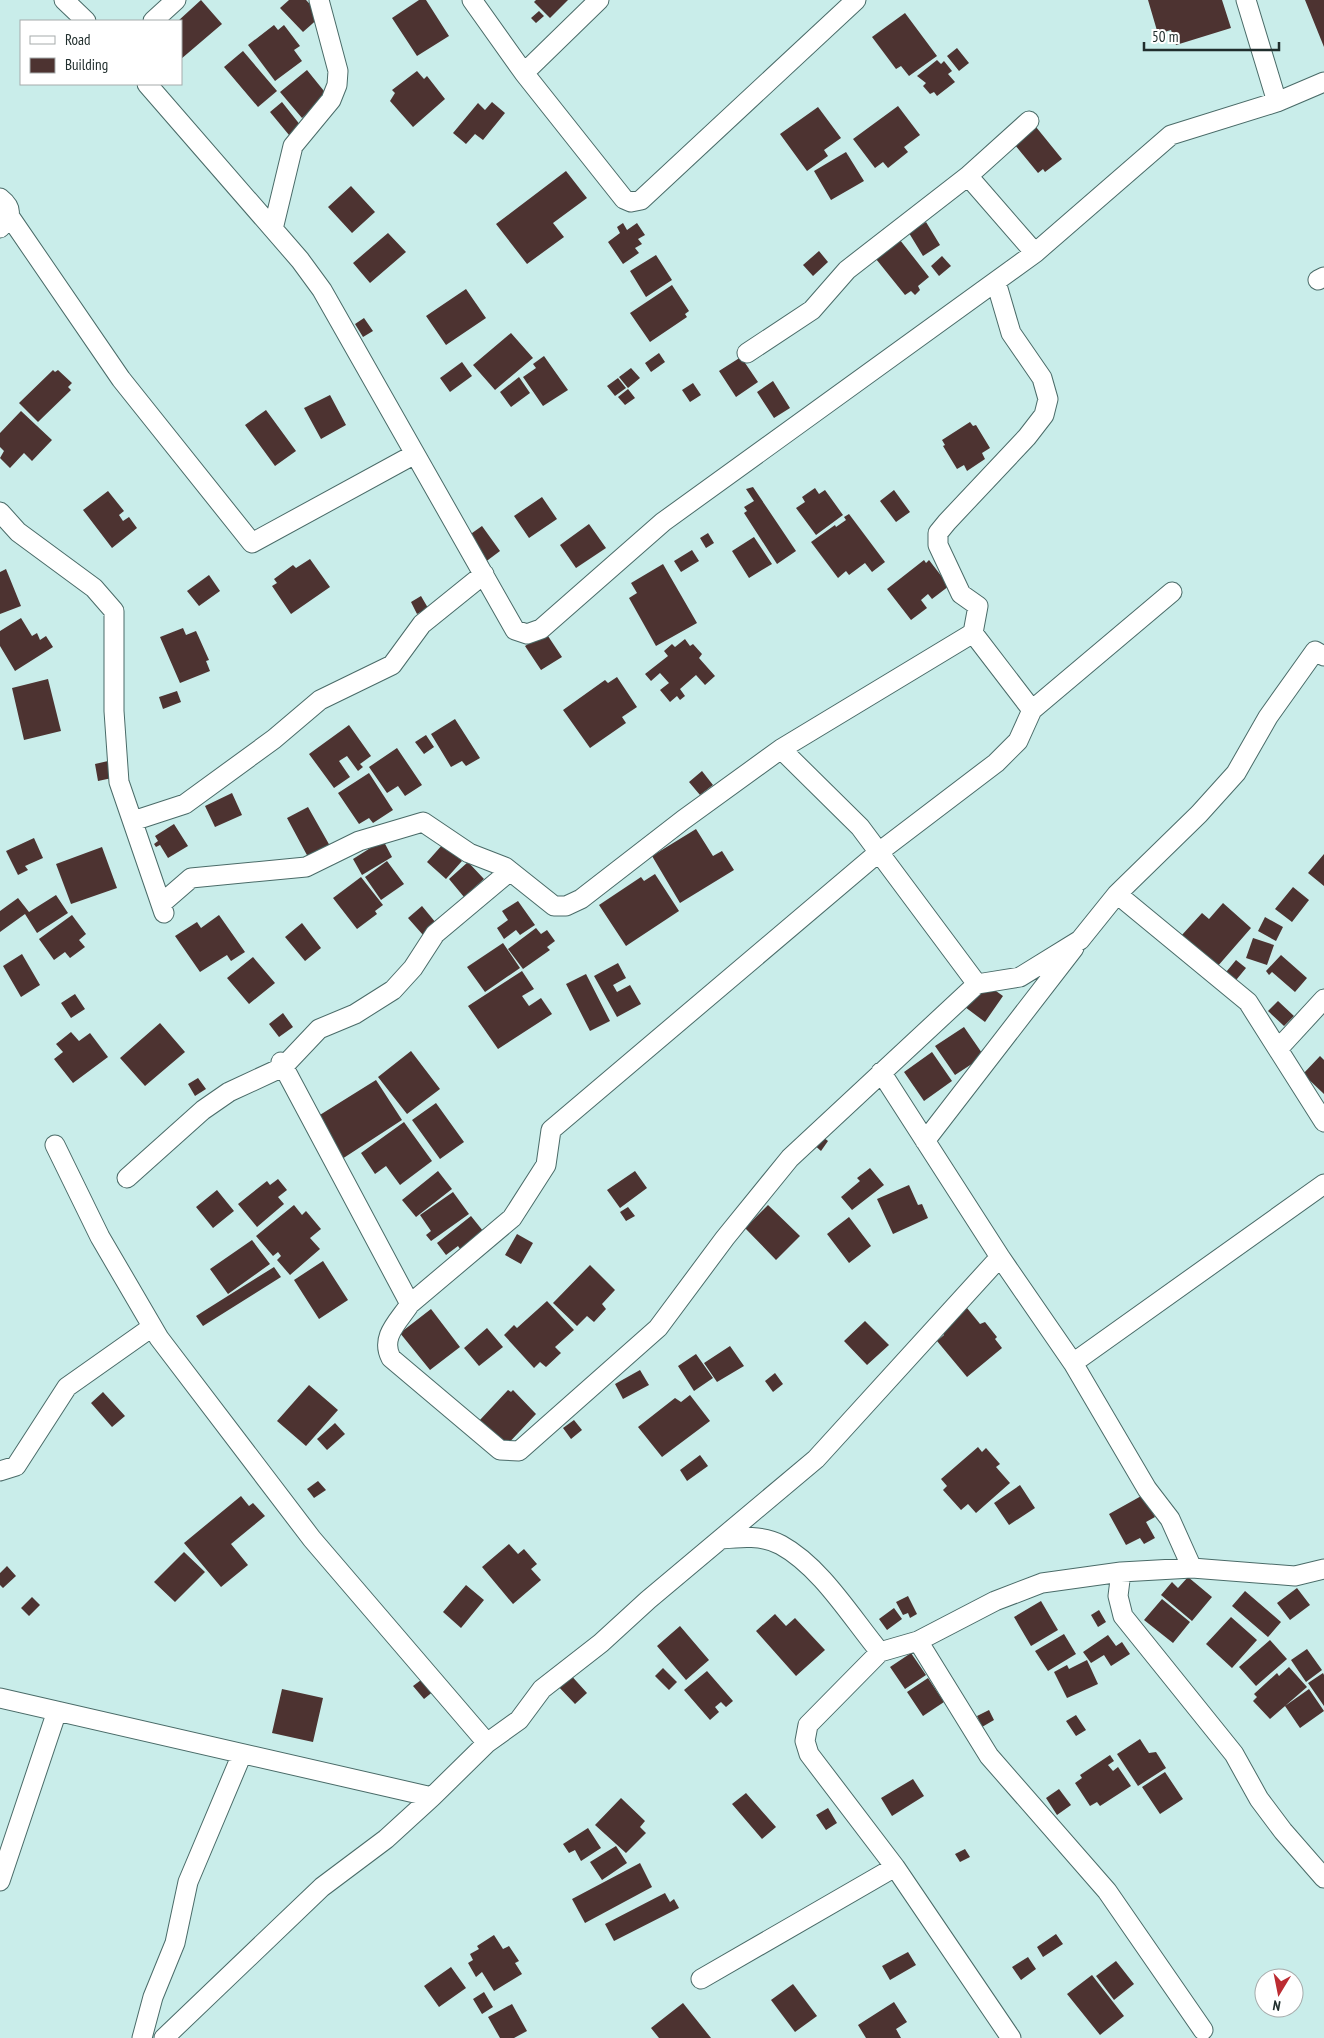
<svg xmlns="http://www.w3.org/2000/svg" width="1324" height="2038" viewBox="0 0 1324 2038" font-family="'PT Sans Narrow',sans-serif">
	<rect width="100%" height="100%" fill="#c9edea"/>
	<!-- building -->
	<path fill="#4d3331" d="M201 0 222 24 181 59V21H178Z
		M289 0H306L321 16 303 32 280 8Z
		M419 0H426L449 36 417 56 392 18Z
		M536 0H568L550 18 534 2Z
		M1148 0H1222L1231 28 1176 45 1171 30 1158 34Z
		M1305 0H1324V47Z
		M539 11 544 16 536 23 531 18Z
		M905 13 937 56 909 76 901 66 896 69 872 37Z
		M274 25 278 30 284 25 300 46 294 50 302 61 275 81 248 45Z
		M957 48 969 63 959 71 947 56Z
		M243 51 277 91 258 107 224 67Z
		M937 60 941 64 944 61 952 71 948 74 955 82 937 96 934 92 930 94 923 86 926 83 917 76Z
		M307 70 328 96 302 118 280 92Z
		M417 71 424 79 427 76 445 99 413 127 390 101 395 93 392 90Z
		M282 102 301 126 289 135 270 112Z
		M492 102 505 113 483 140 475 134 466 144 453 133 478 103 485 110Z
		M898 106 920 135 904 147 908 152 888 168 883 162 875 168 853 139Z
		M818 107 841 138 824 150 828 156 807 171 780 134Z
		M1032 122 1062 159 1045 172 1043 169 1038 173 1010 139Z
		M846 152 864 181 831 200 814 171Z
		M566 171 587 198 553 223 564 237 527 264 496 224Z
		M351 186 375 212 352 233 328 207Z
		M926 222 940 245 923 256 909 233Z
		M623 223 627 230 637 223 645 235 638 239 642 244 635 248 639 253 623 264 608 242 620 233 617 227Z
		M388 233 406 252 370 283 353 263Z
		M900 240 929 277 918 286 920 290 915 295 911 291 905 295 876 259Z
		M819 251 828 262 813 276 803 265Z
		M656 255 672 280 646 297 630 271Z
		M942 256 951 266 939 276 931 266Z
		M672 285 689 311 685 314 687 317 650 342 630 313Z
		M466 289 486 318 446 345 426 316Z
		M364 318 373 331 363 337 355 324Z
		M511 333 533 358 495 390 473 365Z
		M659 353 665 362 651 372 645 363Z
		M544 356 568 390 543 406 523 377 536 368 533 364Z
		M741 357 758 382 736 397 719 371Z
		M462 362 472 376 450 392 440 378Z
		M631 368 640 378 628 388 619 377Z
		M53 370 55 372 58 370 72 383 68 387 71 390 38 422 19 403Z
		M519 377 530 393 511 407 500 392Z
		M618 378 626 388 615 396 607 386Z
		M773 381 790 408 774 418 757 392Z
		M693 383 701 395 690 402 682 390Z
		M628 389 635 398 625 405 618 397Z
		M330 395 346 425 321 439 304 408Z
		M266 410 296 451 275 466 245 425Z
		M21 411 52 440 32 461 24 453 10 468 0 458 4 451 0 447V433Z
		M970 422 973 426 976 425 990 448 982 453 985 459 967 471 964 465 957 469 943 446 945 445 942 440Z
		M753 487 796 551 777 564 744 513 747 511 744 507 754 501 746 489Z
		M815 488 819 494 825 490 843 515 816 535 796 508 805 502 802 497Z
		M894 490 910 512 896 522 880 501Z
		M108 491 124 511 119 515 123 521 129 517 137 528 112 548 83 510Z
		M542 497 557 519 529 538 514 516Z
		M849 514 885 562 872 572 865 563 849 575 846 571 838 578 811 542 835 525 836 527 846 520 844 517Z
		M589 524 606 548 576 568 560 545Z
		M482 526 500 551 484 563 465 538Z
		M708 533 714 543 706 548 700 538Z
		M754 537 772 564 749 578 732 551Z
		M692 550 699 561 681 572 674 561Z
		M310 559 330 587 291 614 272 586 277 583 274 579 293 565 296 568Z
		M924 560 926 563 929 560 949 586 932 599 928 594 921 600 927 608 911 620 887 589Z
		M663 564 697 623 656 646 629 598 637 593 631 583Z
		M6 569 21 606 0 614V572Z
		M209 575 220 591 199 606 187 591Z
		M421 596 428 608 417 614 411 602Z
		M21 618 32 636 37 633 40 640 46 636 53 647 15 671 0 646V631Z
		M183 628 186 635 196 631 209 660 206 661 210 671 180 683 160 637Z
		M546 633 562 657 541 670 525 646Z
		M685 639 690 646 693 644 702 654 699 658 715 676 705 685 696 675 680 689 685 696 680 700 677 696 670 702 660 690 669 683 660 673 651 681 645 674 668 656 664 651 672 644 675 647Z
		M617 677 637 707 622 717 626 723 590 748 563 710 605 680 608 683Z
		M48 679 61 731 24 740 12 688Z
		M177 691 181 702 163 709 159 697Z
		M455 719 480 758 466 766 462 761 451 767 431 734Z
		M349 725 371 756 360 764 363 767 358 771 347 756 339 761 350 777 334 788 309 754Z
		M426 735 434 747 424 754 415 742Z
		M397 748 422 785 405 796 398 786 387 793 369 767Z
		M108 761 112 778 98 781 95 764Z
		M702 771 713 785 700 795 689 782Z
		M369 773 393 810 373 823 369 818 359 824 338 793Z
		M232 793 242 815 215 827 205 806Z
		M308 807 330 846 308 857 287 818Z
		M174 824 188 846 168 858 160 845 156 847 154 844 158 841 155 836Z
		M696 829 713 856 722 851 734 870 680 903 652 856Z
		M34 838 43 858 25 866 28 870 18 875 6 851Z
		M383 840 392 857 362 875 353 859Z
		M443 844 462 861 446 879 427 862Z
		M102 847 117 888 71 904 56 864Z
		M1324 854V886L1308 873Z
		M387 861 404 884 381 900 365 877Z
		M468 862 484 879 464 897 449 879Z
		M655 874 679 911 626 946 599 905 641 877 644 881Z
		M361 877 383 905 375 911 377 914 357 929 333 898Z
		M1293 887 1309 900 1292 922 1275 909Z
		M56 895 68 913 37 933 25 914 0 932V911L18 898 29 912Z
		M518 901 535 925 520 935 516 930 504 939 497 928 508 920 502 911Z
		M1223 903 1251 928 1217 967 1181 936 1202 913 1209 919Z
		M422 906 436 923 423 935 408 918Z
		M72 915 86 934 79 940 85 947 70 958 65 952 54 960 39 939Z
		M219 915 245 952 231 961 227 955 200 972 175 936 197 922 201 928Z
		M1265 917 1283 927 1276 941 1258 931Z
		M302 923 321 948 305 961 285 937Z
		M536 928 541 934 547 930 555 941 547 947 550 950 523 969 508 949Z
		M1253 938 1274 945 1267 965 1246 958Z
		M503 943 520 968 485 992 467 967Z
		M22 954 40 985 21 997 3 966Z
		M1281 955 1307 978 1295 992 1272 972 1269 975 1266 971Z
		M253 957 275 983 249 1004 227 978Z
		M1236 960 1246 968 1232 985 1222 977Z
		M618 963 626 978 613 985 617 992 630 985 641 1004 617 1017 594 976Z
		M522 971 534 989 522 996 529 1006 541 998 552 1014 498 1049 468 1006Z
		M586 974 610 1021 590 1031 566 984Z
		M981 986H989L1003 996 985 1022 965 1007Z
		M75 994 85 1009 71 1018 61 1003Z
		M1278 1001 1294 1016 1284 1026 1268 1011Z
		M283 1013 293 1027 279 1037 269 1024Z
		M160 1023 185 1052 145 1086 120 1058Z
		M964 1027 984 1056 955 1075 935 1046Z
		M71 1032 79 1041 90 1033 108 1057 73 1083 54 1059 63 1052 56 1044Z
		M411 1051 440 1089 407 1114 378 1077Z
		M932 1052 952 1081 924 1101 904 1072Z
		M1320 1056 1324 1060V1094L1303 1074Z
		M198 1078 206 1089 195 1096 188 1084Z
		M376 1080 402 1120 342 1159 315 1118Z
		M436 1103 464 1142 440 1159 412 1120Z
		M404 1122 432 1161 400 1185 386 1166 375 1174 361 1153Z
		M819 1134 828 1141 821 1151 812 1143Z
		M870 1168 884 1185 852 1210 841 1197 860 1181 857 1178Z
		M438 1171 452 1189 416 1217 402 1200Z
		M635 1171 647 1188 620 1208 607 1190Z
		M278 1179 287 1190 278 1197 284 1204 257 1227 238 1204 267 1181 270 1185Z
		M909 1185 918 1205 922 1204 928 1218 893 1234 877 1199Z
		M217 1190 234 1211 213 1228 196 1207Z
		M453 1192 469 1214 431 1241 426 1235 431 1231 420 1215Z
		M294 1205 302 1215 306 1211 321 1229 310 1238 320 1249 290 1275 277 1260 281 1256 278 1252 273 1256 256 1236Z
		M768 1205 800 1236 776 1260 745 1228Z
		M628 1207 635 1216 626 1221 620 1212Z
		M471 1216 483 1231 460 1249 458 1246 446 1255 437 1243Z
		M849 1217 871 1246 849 1263 827 1234Z
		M517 1234 533 1243 521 1264 505 1255Z
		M252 1240 270 1264 228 1294 210 1269Z
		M323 1261 348 1300 319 1319 294 1280Z
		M590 1265 615 1290 602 1304 606 1309 594 1322 587 1316 577 1326 553 1303Z
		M274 1267 281 1277 203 1326 196 1316Z
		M547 1301 574 1330 555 1347 561 1353 546 1367 540 1362 534 1368 504 1335 514 1325 517 1328Z
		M967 1308 980 1324 985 1322 997 1337 995 1339 1002 1348 967 1377 937 1341 944 1335 941 1330Z
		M431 1309 460 1347 430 1370 400 1333Z
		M865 1321 889 1345 867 1365 844 1341Z
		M487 1328 503 1347 479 1366 464 1348Z
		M730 1346 744 1366 717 1382 704 1363Z
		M696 1354 713 1378 694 1391 678 1366Z
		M640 1370 649 1385 623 1399 615 1384Z
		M775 1373 783 1384 773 1392 765 1381Z
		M309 1385 338 1410 306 1446 277 1421Z
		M508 1390 511 1392 513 1390 536 1414 506 1446 479 1421Z
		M103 1392 125 1416 112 1427 91 1403Z
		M690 1395 710 1421 662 1457 638 1427 675 1398 681 1402Z
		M574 1420 582 1430 571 1439 563 1428Z
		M335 1423 345 1434 327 1450 317 1439Z
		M978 1447 982 1452 986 1448 1000 1464 996 1467 1010 1483 976 1513 968 1504 961 1510 943 1490 947 1486 941 1479Z
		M700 1455 708 1466 687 1481 680 1470Z
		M318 1481 326 1490 314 1498 307 1489Z
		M1020 1485 1035 1508 1009 1525 994 1503Z
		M1143 1495 1155 1517 1146 1522 1155 1538 1144 1544 1140 1538 1126 1545 1109 1514Z
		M241 1496 249 1506 253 1503 265 1516 231 1544 248 1565 221 1587 184 1543Z
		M509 1544 518 1554 524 1549 537 1564 531 1569 541 1580 513 1604 482 1567Z
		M184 1552 205 1572 175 1602 154 1582Z
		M7 1566 16 1576 3 1588 0 1585V1573Z
		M1188 1577 1212 1597 1192 1621 1161 1595 1172 1582 1178 1588Z
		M466 1585 484 1600 461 1628 443 1612Z
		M1297 1588 1310 1605 1290 1620 1277 1603Z
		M1245 1591 1281 1622 1268 1637 1232 1606Z
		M908 1596 917 1614 910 1618 908 1613 903 1615 896 1602Z
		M32 1597 40 1605 29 1616 21 1608Z
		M1162 1599 1190 1622 1173 1643 1144 1620Z
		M1041 1601 1058 1630 1031 1646 1014 1617Z
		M894 1608 902 1619 887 1630 879 1619Z
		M1099 1610 1106 1622 1098 1627 1091 1615Z
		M775 1614 786 1626 795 1618 825 1650 796 1676 756 1631Z
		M1231 1617 1257 1640 1232 1668 1206 1644Z
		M680 1626 709 1660 686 1680 657 1646Z
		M1064 1634 1076 1654 1048 1671 1035 1651Z
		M1108 1635 1116 1646 1122 1642 1130 1654 1111 1666 1104 1655 1091 1663 1083 1652Z
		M1270 1640 1287 1659 1256 1686 1239 1667Z
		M1307 1649 1322 1670 1306 1682 1291 1660Z
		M911 1653 926 1675 905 1689 890 1667Z
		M1087 1660 1098 1684 1067 1698 1054 1672 1067 1665 1069 1669Z
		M1289 1667 1307 1687 1270 1719 1253 1701 1257 1697 1254 1694 1277 1673 1279 1676Z
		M663 1668 677 1682 669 1690 655 1676Z
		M707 1671 733 1701 726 1707 721 1702 715 1707 719 1712 710 1720 684 1690Z
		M568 1672 587 1693 575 1704 556 1684Z
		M1323 1673 1324 1675V1706L1308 1683Z
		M425 1677 435 1690 424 1699 413 1686Z
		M928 1678 944 1702 923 1716 907 1692Z
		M282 1689 323 1698 313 1742 272 1733Z
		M1309 1689 1324 1711 1300 1728 1285 1706Z
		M989 1710 994 1720 982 1727 977 1716Z
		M1076 1715 1086 1730 1076 1736 1066 1721Z
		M1140 1739 1149 1753 1156 1752 1166 1768 1138 1786 1117 1754Z
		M1110 1755 1114 1761 1108 1765 1113 1771 1118 1767 1131 1786 1100 1806 1097 1802 1090 1806 1075 1783 1082 1778 1080 1775Z
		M1165 1772 1183 1799 1160 1814 1142 1787Z
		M913 1779 924 1796 892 1816 881 1798Z
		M1059 1789 1071 1805 1057 1815 1046 1798Z
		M746 1793 776 1827 762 1839 732 1804Z
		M621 1798 645 1821 640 1827 646 1833 626 1853 595 1825Z
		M828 1808 837 1823 826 1830 816 1815Z
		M588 1828 601 1848 581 1861 575 1850 569 1853 563 1844Z
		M616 1846 627 1863 602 1880 590 1862Z
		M965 1849 970 1857 960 1862 955 1854Z
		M640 1863 652 1887 585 1923 572 1899Z
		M665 1893 670 1902 674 1899 679 1908 614 1941 605 1924Z
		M1056 1934 1063 1944 1043 1957 1037 1947Z
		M494 1935 503 1949 509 1946 519 1961 515 1963 522 1974 494 1991 482 1972 476 1977 468 1963 473 1960 470 1954 479 1949 477 1946Z
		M908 1952 916 1965 890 1980 882 1966Z
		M1028 1957 1036 1969 1021 1980 1012 1967Z
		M1116 1961 1134 1984 1114 2000 1096 1976Z
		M451 1967 466 1988 439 2007 424 1986Z
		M1092 1975 1124 2016 1100 2035 1067 1994Z
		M793 1984 817 2016 795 2032 771 2000Z
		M484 1992 493 2007 482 2014 473 1999Z
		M894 2002 907 2022 896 2029 901 2038H866L858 2025Z
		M683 2003 711 2038H659L651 2028Z
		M512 2004 527 2031 514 2038H500L488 2017Z"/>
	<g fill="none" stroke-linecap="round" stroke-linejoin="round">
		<defs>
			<path id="minor" d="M64 0 86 21
				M472 0 524 73 624 199 631 202 641 200 856 0
				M1246 0 1277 102
				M153 21 176 0
				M524 73 599 0
				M147 84 300 260 322 290 515 630 527 634 541 629 663 522 1035 253 1171 135 1277 102 1324 82
				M968 176 1029 121
				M0 198C14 209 11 216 0 228
				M10 217 121 379 252 543 415 454
				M273 229 293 146 331 100 337 85 338 71 319 0
				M1318 280 1324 277
				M996 282 1011 333 1042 378 1048 399 1044 415 1027 437 947 522 938 533V545L961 594 978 606 973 633 1032 710
				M747 353 812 310 847 270 968 176 1035 253
				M0 512 18 532 94 588 114 611V711L119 782 164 913
				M781 749 860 827 977 984
				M133 821 185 804 274 739 320 700 392 665 422 624 484 574
				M1117 894 1248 1002 1324 1122
				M161 904 191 878 306 867 359 841 423 822 469 853 505 867 554 906H566L581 899 683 820 781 749 973 633
				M1278 1049 1324 999
				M281 1062 410 1304C398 1322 380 1337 391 1358L500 1450 519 1451 658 1328 725 1238 790 1158 977 984 1020 977 1080 940 1117 894 1199 814 1236 773 1268 717 1315 651 1324 656
				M881 1072 1000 1257 1073 1363 1147 1489 1170 1519 1192 1568
				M925 1141 1074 948
				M55 1145 100 1237 159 1338 312 1539 487 1743
				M127 1178 203 1110 229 1092 283 1067 319 1029 355 1014 393 990 413 968 435 934 510 871
				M410 1304 512 1218 546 1165 551 1130 879 852 996 763 1018 741 1032 710 1172 592
				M1073 1363 1324 1184
				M0 1471 16 1466 67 1387 152 1327
				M721 1539C741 1537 763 1535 781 1545 821 1567 851 1617 880 1652
				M1121 1572 1118 1596 1123 1616 1234 1754 1259 1799 1283 1831 1324 1878
				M918 1641 989 1756 1107 1891 1203 2030
				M0 1698 432 1797 487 1743 519 1720 542 1689 601 1643 648 1600 816 1459 1000 1257
				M0 1881 57 1711
				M701 1979 895 1867
				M142 2038 153 1997 175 1943 188 1882 242 1754
				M164 2038 322 1887 386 1839 432 1797
				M1011 2038 895 1867 809 1754 805 1741 808 1725 880 1652 918 1641 995 1601 1042 1583 1121 1572 1192 1568 1295 1576 1324 1569"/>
		</defs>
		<!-- minor casing -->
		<use href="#minor" stroke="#4a6b68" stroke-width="21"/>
		<!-- minor -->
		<use href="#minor" stroke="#fff" stroke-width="19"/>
	</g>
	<!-- legend -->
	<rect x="20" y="20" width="162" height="65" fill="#ffffff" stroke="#a6abab"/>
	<rect x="30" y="36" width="25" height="8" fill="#ffffff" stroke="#a6abab"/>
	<text x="65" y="45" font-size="15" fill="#202e2d">Road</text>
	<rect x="30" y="58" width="25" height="15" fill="#4d3331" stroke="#a6abab"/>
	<text x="65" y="70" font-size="15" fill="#202e2d">Building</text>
	<!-- north arrow -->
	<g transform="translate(1279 1993) rotate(190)"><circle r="24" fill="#ffffff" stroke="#a6abab"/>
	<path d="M0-4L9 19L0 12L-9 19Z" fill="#bc2c32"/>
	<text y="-8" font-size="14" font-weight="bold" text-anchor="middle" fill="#202e2d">N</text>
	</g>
	<!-- scale -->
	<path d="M1144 42v8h135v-8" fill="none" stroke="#202e2d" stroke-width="2.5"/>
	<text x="1152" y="42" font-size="15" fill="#202e2d" stroke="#ffffff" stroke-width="4" paint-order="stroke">50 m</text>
</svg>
